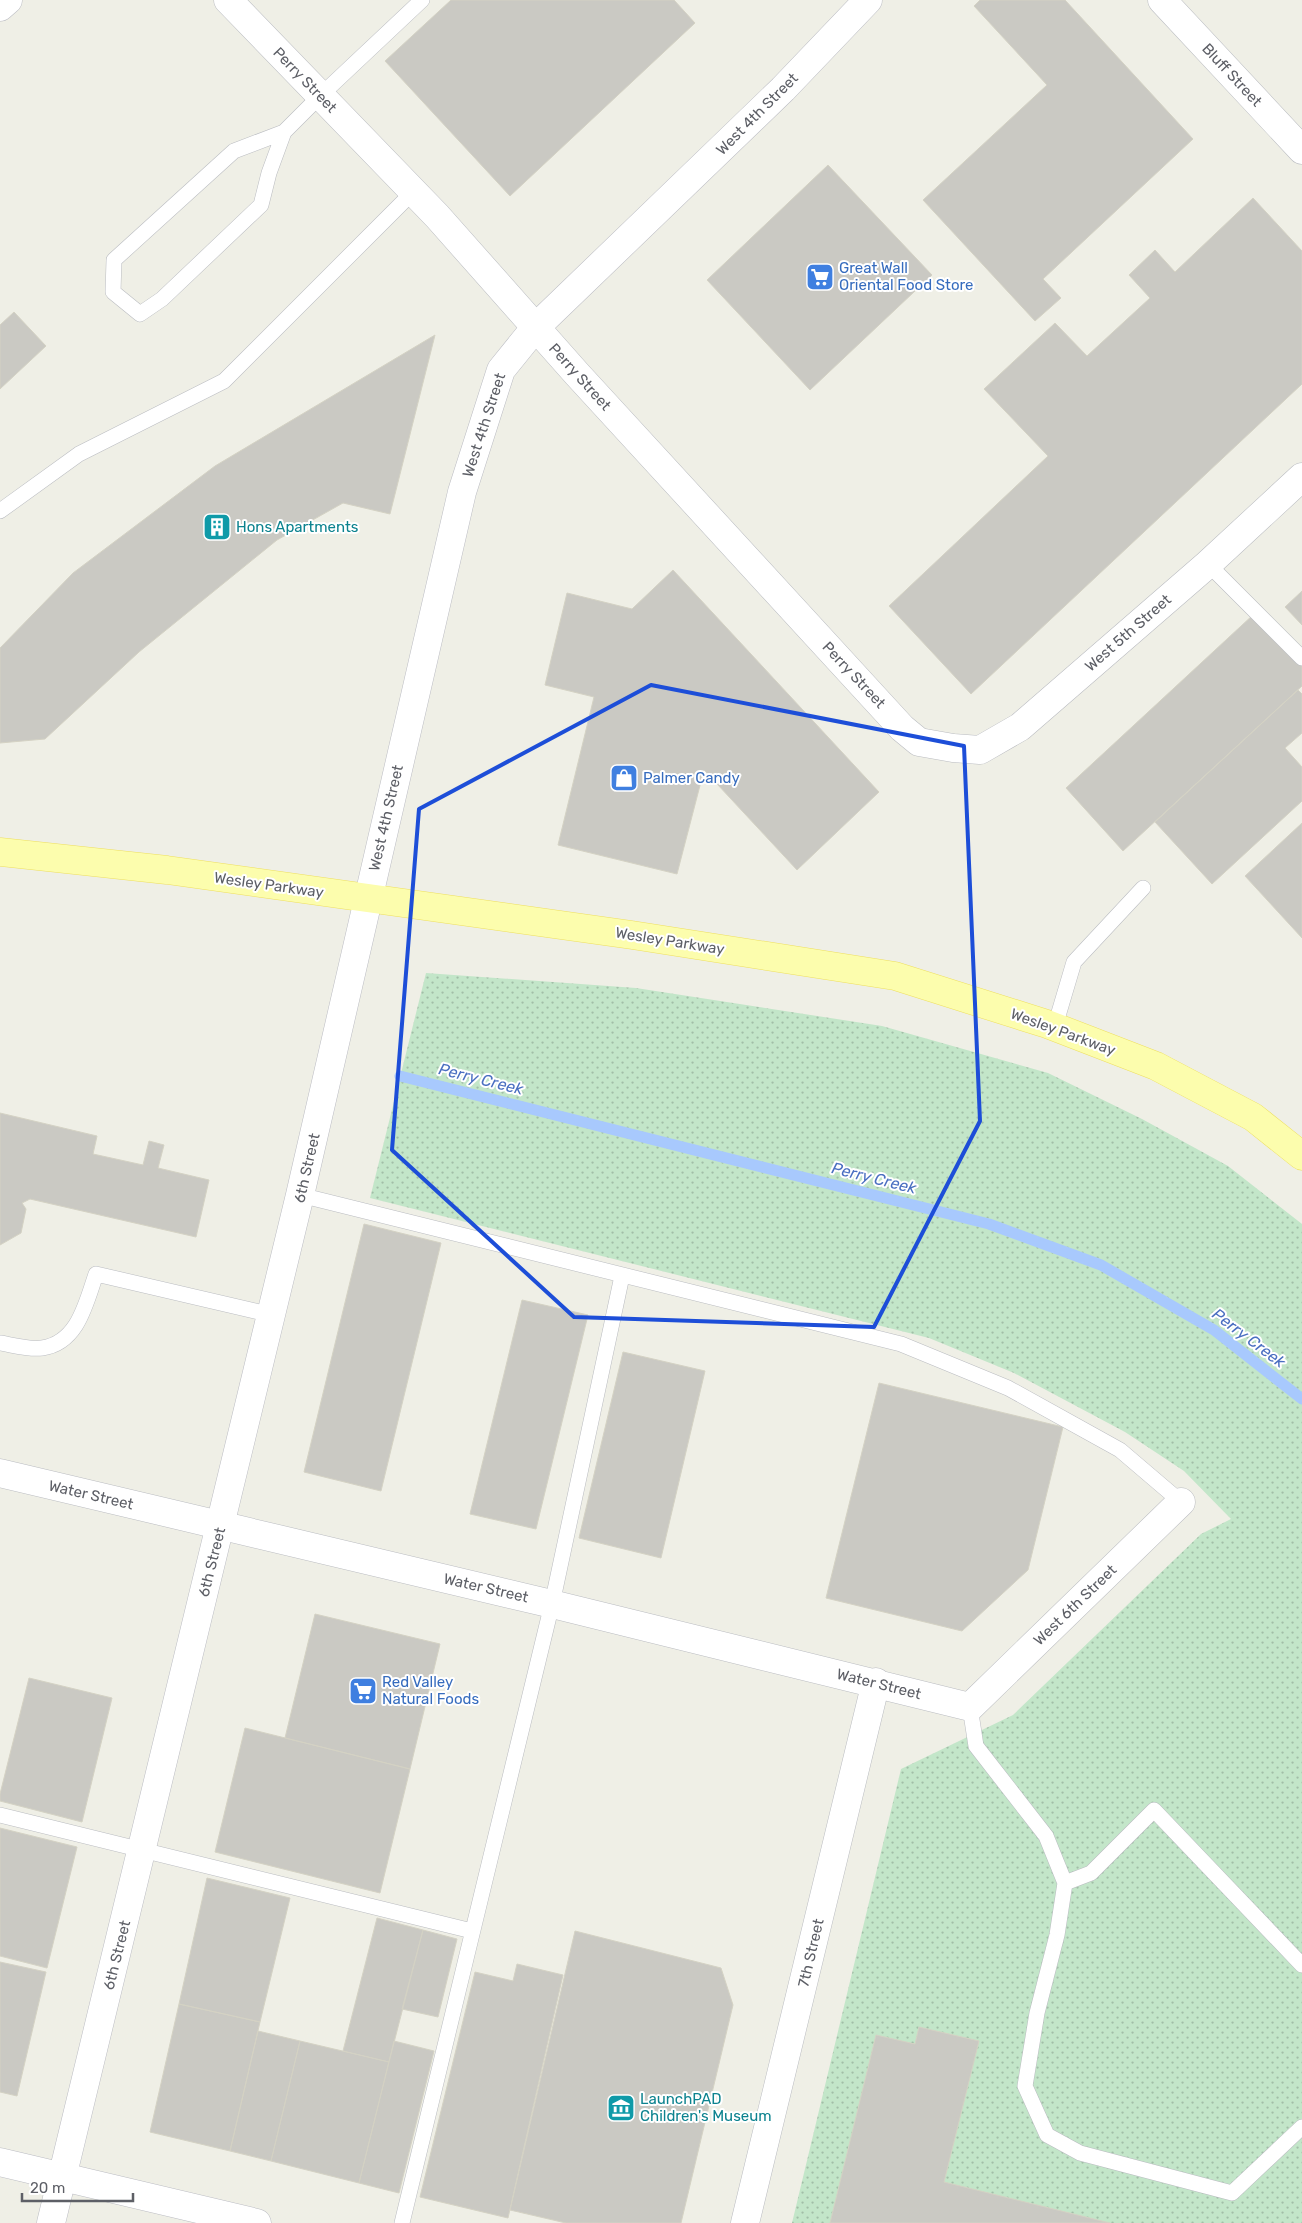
<svg xmlns="http://www.w3.org/2000/svg" width="1302" height="2223" viewBox="0 0 1302 2223" font-family="Rubik,sans-serif">
	<defs>
		<pattern id="grass-dots" width="8" height="8" patternUnits="userSpaceOnUse" patternTransform="scale(1.25)"><rect width="8" height="8" fill="#c3e6c9"/><path d="M2 2h.1M6 6h.1" fill="none" stroke="#a2bea7" stroke-width="1.8" stroke-linecap="round"/></pattern>
	</defs>
	<rect width="100%" height="100%" fill="#efefe6"/>
	<!-- grass -->
	<path fill="url(#grass-dots)" d="M426 973 636 988 882 1026 1048 1073 1142 1119 1228 1166 1302 1224V2223H792L901 1769 1013 1715 1201 1534 1231 1519 1184 1471 1125 1432 1014 1373 929 1338 370 1198Z"/>
	<g fill="none" stroke-linecap="round" stroke-linejoin="round">
		<!-- stream -->
		<path stroke="#a8c9fd" stroke-width="11" d="M400 1076 989 1224 1101 1265 1214 1330 1302 1399"/>
	</g>
	<!-- building -->
	<path fill="#cac9c3" stroke="#d4d2c4" d="M451 0H674L695 23 510 196 385 61Z
		M980 0H1065L1193 139 1043 279 1061 298 1035 321 923 200 1047 85 974 6Z
		M828 165 932 275 810 390 707 280Z
		M1253 198 1302 251V384L971 694 889 606 1048 456 984 389 1055 323 1087 356 1150 298 1129 275 1155 250 1175 272Z
		M14 312 46 346 0 389V325Z
		M435 335 390 514 343 503 277 540 139 652 45 739 0 743V648L73 573 215 466Z
		M673 570 879 792 797 870 704 770 677 874 558 845 594 697 545 685 567 593 632 609Z
		M1302 591V625L1285 607Z
		M1254 614 1302 666V686L1123 851 1066 788Z
		M1298 690 1302 694V733L1285 748 1302 767V801L1212 884 1155 822Z
		M1302 823V938L1245 876Z
		M0 1113 97 1136 93 1154 143 1165 149 1141 164 1145 158 1168 209 1180 196 1237 30 1199 22 1203 26 1209 21 1233 0 1245Z
		M364 1224 441 1243 381 1491 304 1472Z
		M522 1300 588 1315 536 1529 470 1514Z
		M623 1352 705 1371 661 1558 579 1538Z
		M879 1383 1063 1427 1028 1570 962 1631 826 1598Z
		M315 1614 440 1644 410 1769 285 1738Z
		M29 1678 112 1698 82 1822 0 1801V1794Z
		M245 1728 410 1769 380 1893 215 1852Z
		M0 1828 77 1847 47 1968 0 1956Z
		M207 1878 290 1898 260 2022 179 2004Z
		M377 1918 423 1930 389 2062 343 2051Z
		M423 1930 457 1939 438 2017 402 2009Z
		M575 1931 721 1968 733 2005 681 2223H566L510 2210Z
		M0 1962 46 1972 17 2096 0 2092Z
		M517 1964 563 1975 508 2218 420 2197 475 1972 513 1981Z
		M179 2004 260 2022 230 2151 150 2132Z
		M919 2027 979 2041 944 2182 1110 2223H830L876 2035 915 2044Z
		M258 2031 300 2041 271 2161 230 2151Z
		M300 2041 389 2062 359 2183 271 2161Z
		M394 2041 434 2051 399 2193 359 2183Z"/>
	<g fill="none" stroke-linecap="round" stroke-linejoin="round">
		<defs>
			<path id="lane" d="M284 132 234 151 114 260 113 292 140 314 162 299 261 205 269 173 284 132 320 96 422 0
				M0 511 79 454 224 381 413 192
				M1208 564 1302 658
				M1055 1026 1074 962 1143 888
				M300 1195 901 1344 1008 1388 1120 1450 1181 1502
				M0 1343C13 1345 29 1350 42 1348 78 1343 86 1303 96 1274L272 1315
				M970 1707 976 1746 1046 1836 1065 1883 1057 1935 1037 2013 1025 2086 1047 2135 1080 2153 1232 2193 1302 2127
				M0 1815 472 1931
				M1065 1883 1091 1873 1154 1810 1302 1965
				M402 2223 552 1604 622 1276"/>
			<path id="street" d="M228 0 437 216 577 374 902 728 919 742 953 748 980 750 1020 727 1208 564 1302 477
				M1162 0 1302 150
				M0 1473 552 1604 970 1707 1181 1502
				M745 2223 876 1682"/>
			<path id="secondary" d="M0 7 8 0
				M0 2162 257 2223
				M51 2223 300 1195 462 492 501 370 535 328 783 89 868 0"/>
			<path id="primary" d="M0 852 167 870 632 935 895 976 1047 1024 1156 1066 1253 1117 1302 1156"/>
		</defs>
		<!-- lane casing -->
		<use href="#lane" stroke="#babcc1" stroke-width="16"/>
		<!-- street casing -->
		<use href="#street" stroke="#babcc1" stroke-width="29"/>
		<!-- secondary casing -->
		<use href="#secondary" stroke="#bbbcc3" stroke-width="29"/>
		<!-- primary casing -->
		<use href="#primary" stroke="#eedf60" stroke-width="29"/>
		<!-- lane -->
		<use href="#lane" stroke="#fff" stroke-width="15"/>
		<!-- street -->
		<use href="#street" stroke="#fff" stroke-width="28"/>
		<!-- secondary -->
		<use href="#secondary" stroke="#fff" stroke-width="28"/>
		<!-- primary -->
		<use href="#primary" stroke="#fcfdad" stroke-width="28"/>
	</g>
	<!-- marked area -->
	<path fill="none" stroke="#1d4ed8" stroke-width="4" stroke-linejoin="round" d="M651 685 964 746 980 1121 874 1327 574 1317 392 1150 419 809Z"/>
	<!-- icons -->
	<defs>
		<symbol id="supermarket-square" viewBox="-11 -11 22 22"><rect x="-9" y="-9" width="18" height="18" rx="4" fill="#3f7fe0" stroke="#fff"/><path d="M-6-5.5h2.5l.6 2H6L4.5 2H-2.5L-4.4-4H-6ZM-1.5 3.2a1.3 1.3 0 1 0 .1 0ZM3 3.2a1.3 1.3 0 1 0 .1 0Z" fill="#fff"/></symbol>
		<symbol id="building-square" viewBox="-11 -11 22 22"><rect x="-9" y="-9" width="18" height="18" rx="4" fill="#0f9aa8" stroke="#fff"/><path d="M-4-6H4V6H1V3H-1V6H-4ZM-2.5-4.3h1.7v1.8h-1.7ZM.8-4.3h1.7v1.8H.8ZM-2.5-1h1.7V.8h-1.7ZM.8-1h1.7V.8H.8Z" fill="#fff"/></symbol>
		<symbol id="shop-square" viewBox="-11 -11 22 22"><rect x="-9" y="-9" width="18" height="18" rx="4" fill="#3f7fe0" stroke="#fff"/><path d="M-5-2.5h2.3a2.7 3.5 0 0 1 5.4 0H5L5.5 6h-11ZM-1.5-2.5h3a1.5 2.3 0 0 0-3 0Z" fill="#fff"/></symbol>
		<symbol id="museum-square" viewBox="-11 -11 22 22"><rect x="-9" y="-9" width="18" height="18" rx="4" fill="#0f9aa8" stroke="#fff"/><path d="M0-6L6-3V-2H-6V-3ZM-5-1h2V3h-2ZM-1-1h2V3h-2ZM3-1h2V3H3ZM-6 4H6V6H-6Z" fill="#fff"/></symbol>
	</defs>
	<g fill-rule="evenodd">
		<use href="#supermarket-square" x="804" y="261" width="32" height="32"/>
		<use href="#building-square" x="201" y="511" width="32" height="32"/>
		<use href="#shop-square" x="608" y="762" width="32" height="32"/>
		<use href="#supermarket-square" x="347" y="1675" width="32" height="32"/>
		<use href="#museum-square" x="605" y="2092" width="32" height="32"/>
	</g>
	<g text-anchor="middle" dominant-baseline="central" stroke-width="4" stroke-linejoin="round" paint-order="stroke">
		<!-- street labels -->
		<g font-size="15" fill="#5d5f66" stroke="#fff">
			<text transform="translate(1232 75) rotate(47)">Bluff Street</text>
			<text transform="translate(305 80) rotate(46)">Perry Street</text>
			<text transform="translate(757 114) rotate(-45)">West 4th Street</text>
			<text transform="translate(580 377) rotate(48)">Perry Street</text>
			<text transform="translate(484 425) rotate(-72)">West 4th Street</text>
			<text transform="translate(1128 633) rotate(-41)">West 5th Street</text>
			<text transform="translate(854 675) rotate(47)">Perry Street</text>
			<text transform="translate(386 818) rotate(-77)">West 4th Street</text>
			<text transform="translate(269 885) rotate(8)">Wesley Parkway</text>
			<text transform="translate(670 941) rotate(9)">Wesley Parkway</text>
			<text transform="translate(1063 1032) rotate(20)">Wesley Parkway</text>
			<text transform="translate(307 1168) rotate(-77)">6th Street</text>
			<text transform="translate(91 1495) rotate(13)">Water Street</text>
			<text transform="translate(212 1562) rotate(-76)">6th Street</text>
			<text transform="translate(486 1588) rotate(13)">Water Street</text>
			<text transform="translate(1075 1605) rotate(-44)">West 6th Street</text>
			<text transform="translate(879 1684) rotate(14)">Water Street</text>
			<text transform="translate(811 1953) rotate(-77)">7th Street</text>
			<text transform="translate(117 1955) rotate(-76)">6th Street</text>
		</g>
		<!-- shop labels -->
		<g font-size="15" fill="#366cbe" stroke="#fff" text-anchor="start">
			<text x="839" y="268">Great Wall<tspan x="839" dy="17">Oriental Food Store</tspan></text>
			<text x="643" y="778">Palmer Candy</text>
			<text x="382" y="1682">Red Valley<tspan x="382" dy="17">Natural Foods</tspan></text>
		</g>
		<!-- culture labels -->
		<g font-size="15" fill="#0d838f" stroke="#fff" text-anchor="start">
			<text x="236" y="527">Hons Apartments</text>
			<text x="640" y="2099">LaunchPAD<tspan x="640" dy="17">Children's Museum</tspan></text>
		</g>
		<!-- water labels -->
		<g font-size="16" font-style="italic" fill="#4a6fc1" stroke="#fff">
			<text transform="translate(481 1079) rotate(14)">Perry Creek</text>
			<text transform="translate(874 1178) rotate(14)">Perry Creek</text>
			<text transform="translate(1249 1338) rotate(37)">Perry Creek</text>
		</g>
	</g>
	<!-- scale -->
	<path d="M22 2193v8h111v-8" fill="none" stroke="#5d5f66" stroke-width="2.5"/>
	<text x="30" y="2193" font-size="15" fill="#5d5f66" stroke="#ffffff" stroke-width="4" paint-order="stroke">20 m</text>
</svg>
